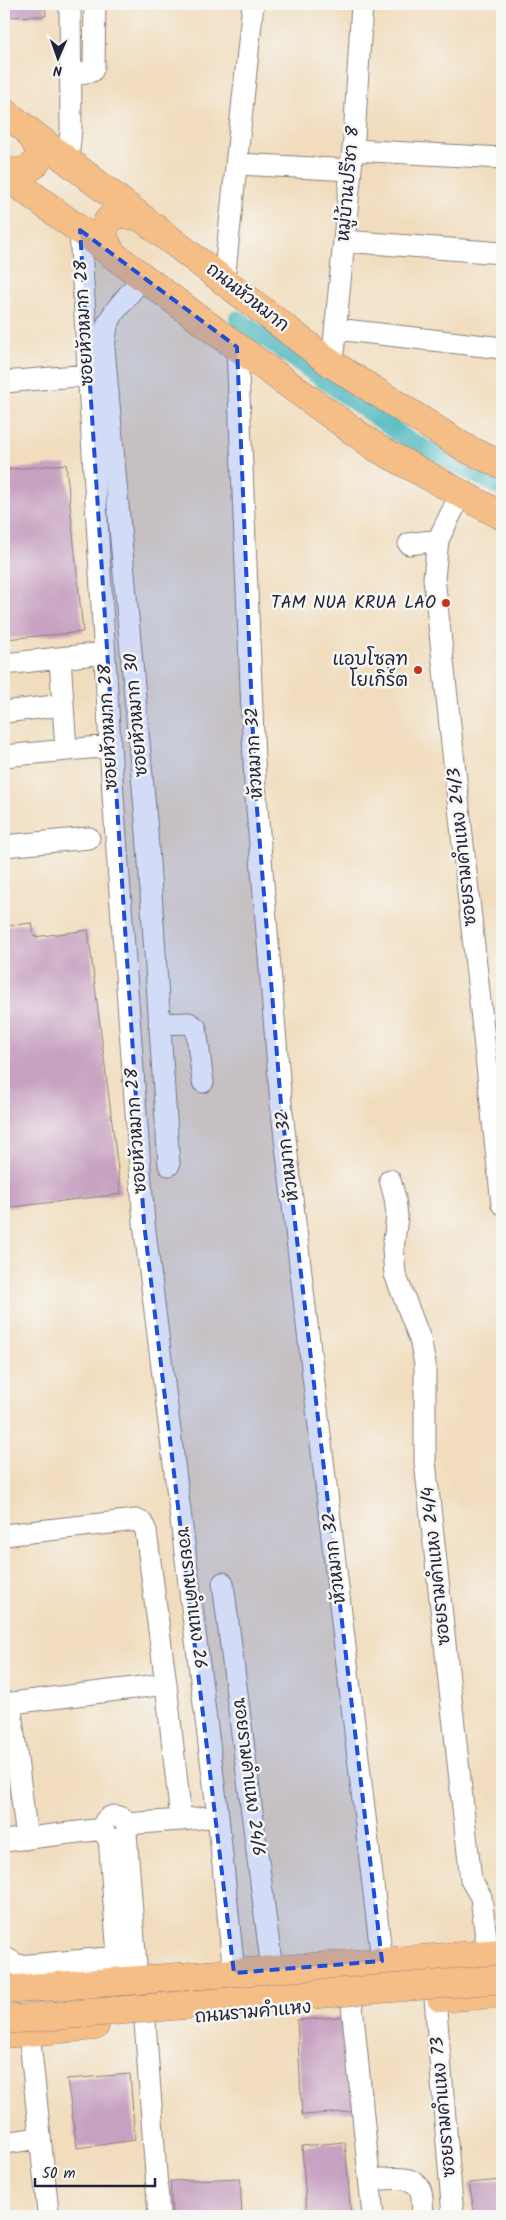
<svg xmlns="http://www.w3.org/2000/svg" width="506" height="2220" viewBox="0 0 506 2220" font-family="Kalam,'Playpen Sans Thai',sans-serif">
	<rect width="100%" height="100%" fill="#f6f6f2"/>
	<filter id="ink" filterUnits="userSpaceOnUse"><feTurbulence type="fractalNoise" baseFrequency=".02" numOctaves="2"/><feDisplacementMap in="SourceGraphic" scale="10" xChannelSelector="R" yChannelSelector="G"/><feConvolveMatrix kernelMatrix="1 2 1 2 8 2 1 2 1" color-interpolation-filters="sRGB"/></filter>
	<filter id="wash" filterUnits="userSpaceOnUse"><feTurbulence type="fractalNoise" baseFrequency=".0096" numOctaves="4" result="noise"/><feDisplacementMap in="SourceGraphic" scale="20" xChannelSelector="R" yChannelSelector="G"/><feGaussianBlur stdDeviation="1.12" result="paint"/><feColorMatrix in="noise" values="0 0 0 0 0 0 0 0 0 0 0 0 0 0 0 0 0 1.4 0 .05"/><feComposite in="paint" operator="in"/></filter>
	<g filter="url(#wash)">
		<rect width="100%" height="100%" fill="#f1ddbd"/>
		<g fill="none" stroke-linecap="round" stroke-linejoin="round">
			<!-- canal -->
			<path stroke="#46b5bd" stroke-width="18" d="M238 319 407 439 502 488"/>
		</g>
		<g id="blocks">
			<!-- building -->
			<path fill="#c7a1c1" d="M9 4H45L46 16 10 17Z
				M66 464 83 632 5 639 4 470Z
				M32 923 34 937 88 930 121 1194 4 1208V926Z
				M349 2016 359 2111 302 2115 297 2020Z
				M130 2074 135 2140 77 2148 67 2079Z
				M345 2142 351 2216H307L302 2146Z
				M240 2178 242 2216H172L170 2181Z
				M502 2180V2216H475L469 2183Z"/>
		</g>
	</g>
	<g filter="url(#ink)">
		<use href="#blocks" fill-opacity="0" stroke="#8a807c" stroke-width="1"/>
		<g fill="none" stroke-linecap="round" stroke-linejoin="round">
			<defs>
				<path id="minor" d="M71 75 92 71 94 66 95 4
					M353 150 502 158
					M68 162 71 129 70 4
					M237 164 351 170
					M80 230 113 795 144 1223 218 1816 234 1973
					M344 241 502 253
					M143 277 115 311 107 325 104 348 147 832 169 1165
					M224 281 253 4
					M336 329 502 348
					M237 347 255 784 281 1104 382 1961
					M332 364 354 138 362 4
					M4 382 88 375
					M460 495 438 540 434 578 502 1204
					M409 544 438 540
					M60 658 66 750
					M4 664 105 653
					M4 712 63 705
					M4 756 110 746
					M4 846 89 838
					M159 1024 189 1023 196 1028 203 1082
					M390 1180 395 1198 397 1217 393 1249 395 1274 420 1339 425 1364V1462L471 1880 481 1897 488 1954
					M4 1535 136 1520 142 1523 146 1531 166 1684
					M223 1583 272 1970
					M10 1703 27 1839
					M4 1704 166 1684 181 1820 218 1816
					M103 1828a12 12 0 1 1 24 0a12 12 0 1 1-24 0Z
					M126 1824 181 1820
					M126 1832 137 1980
					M109 1837 120 1982
					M4 1841 103 1829
					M4 1957 19 1966 118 1957
					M435 1998 453 2216
					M352 2005 373 2216
					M145 2022 159 2216
					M29 2032 48 2212
					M4 2143 40 2138
					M370 2180C385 2180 415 2172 421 2192 423 2199 422 2209 423 2216"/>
				<path id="major" d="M4 112 332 364 467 449 502 465
					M4 171C18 175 43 169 38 149 37 143 31 136 28 131
					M4 174 237 347 377 448 502 516
					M112 254 103 236C107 210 121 212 142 218
					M4 1990 502 1953
					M441 1998 502 1993
					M4 2034 95 2026"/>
			</defs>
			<!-- minor casing -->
			<use href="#minor" stroke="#8a807c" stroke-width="23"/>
			<!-- major casing -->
			<use href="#major" stroke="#8a807c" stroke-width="29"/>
			<!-- minor -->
			<use href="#minor" stroke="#fff" stroke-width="21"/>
			<!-- major -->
			<use href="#major" stroke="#f6be87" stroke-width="28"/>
			<defs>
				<path id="major-bridge" d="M4 2020 502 1979"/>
			</defs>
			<!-- major-bridge casing -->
			<use href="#major-bridge" stroke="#8a807c" stroke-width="29" stroke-linecap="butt"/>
			<!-- major-bridge -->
			<use href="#major-bridge" stroke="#f6be87" stroke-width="28"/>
		</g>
	</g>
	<!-- marked area -->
	<path fill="#1d4ed8" fill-opacity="0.2" stroke="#1d4ed8" stroke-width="4" stroke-dasharray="10 6" stroke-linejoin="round" d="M80 230 237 347 255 784 281 1104 382 1961 234 1973 144 1223Z"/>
	<!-- markers -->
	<g fill="#c8321e" stroke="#f6f6f2" stroke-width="2">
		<circle cx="446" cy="603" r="5"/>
		<circle cx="418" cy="670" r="5"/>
	</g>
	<g text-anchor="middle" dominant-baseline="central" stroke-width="5" stroke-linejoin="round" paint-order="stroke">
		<!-- street labels -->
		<g font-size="18" fill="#22223b" stroke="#f6f6f2">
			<text transform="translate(349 184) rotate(-85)">หมู่บ้านปรีชา 8</text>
			<text transform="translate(247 298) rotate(38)">ถนนหัวหมาก</text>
			<text transform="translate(85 323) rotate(-93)">ซอยหัวหมาก 28</text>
			<text transform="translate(137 715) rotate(-95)">ซอยหัวหมาก 30</text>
			<text transform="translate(109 727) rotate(-93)">ซอยหัวหมาก 28</text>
			<text transform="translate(255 753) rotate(-93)">หัวหมาก 32</text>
			<text transform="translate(463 847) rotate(-96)">ซอยรามคำแหง 24/3</text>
			<text transform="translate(137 1131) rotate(-94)">ซอยหัวหมาก 28</text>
			<text transform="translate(288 1156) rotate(-97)">หัวหมาก 32</text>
			<text transform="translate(335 1558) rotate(-97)">หัวหมาก 32</text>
			<text transform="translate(437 1566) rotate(-96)">ซอยรามคำแหง 24/4</text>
			<text transform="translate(191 1598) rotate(83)">ซอยรามคำแหง 26</text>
			<text transform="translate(248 1777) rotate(83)">ซอยรามคำแหง 24/6</text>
			<text transform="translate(253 2013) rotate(-5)">ถนนรามคำแหง</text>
			<text transform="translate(444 2107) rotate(-95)">ซอยรามคำแหง 73</text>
		</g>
		<!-- poi labels -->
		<g font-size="18" fill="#22223b" stroke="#f6f6f2" text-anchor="end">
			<text x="436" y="603">TAM NUA KRUA LAO</text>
			<text x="408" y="660">แอบโซลูท<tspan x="408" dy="21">โยเกิร์ต</tspan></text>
		</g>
	</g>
	<!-- margin -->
	<rect width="506" height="2220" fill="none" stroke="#f6f6f2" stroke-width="20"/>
	<!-- north arrow -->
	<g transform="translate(58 58) rotate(182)" stroke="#f6f6f2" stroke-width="4" paint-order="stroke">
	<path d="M0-4L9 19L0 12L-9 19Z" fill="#22223b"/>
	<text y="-8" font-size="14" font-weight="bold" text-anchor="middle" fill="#22223b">N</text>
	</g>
	<!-- scale -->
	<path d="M35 2178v8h120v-8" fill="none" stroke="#22223b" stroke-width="2.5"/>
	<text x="42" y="2178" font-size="15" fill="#22223b" stroke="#f6f6f2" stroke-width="4" paint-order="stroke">50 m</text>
</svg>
